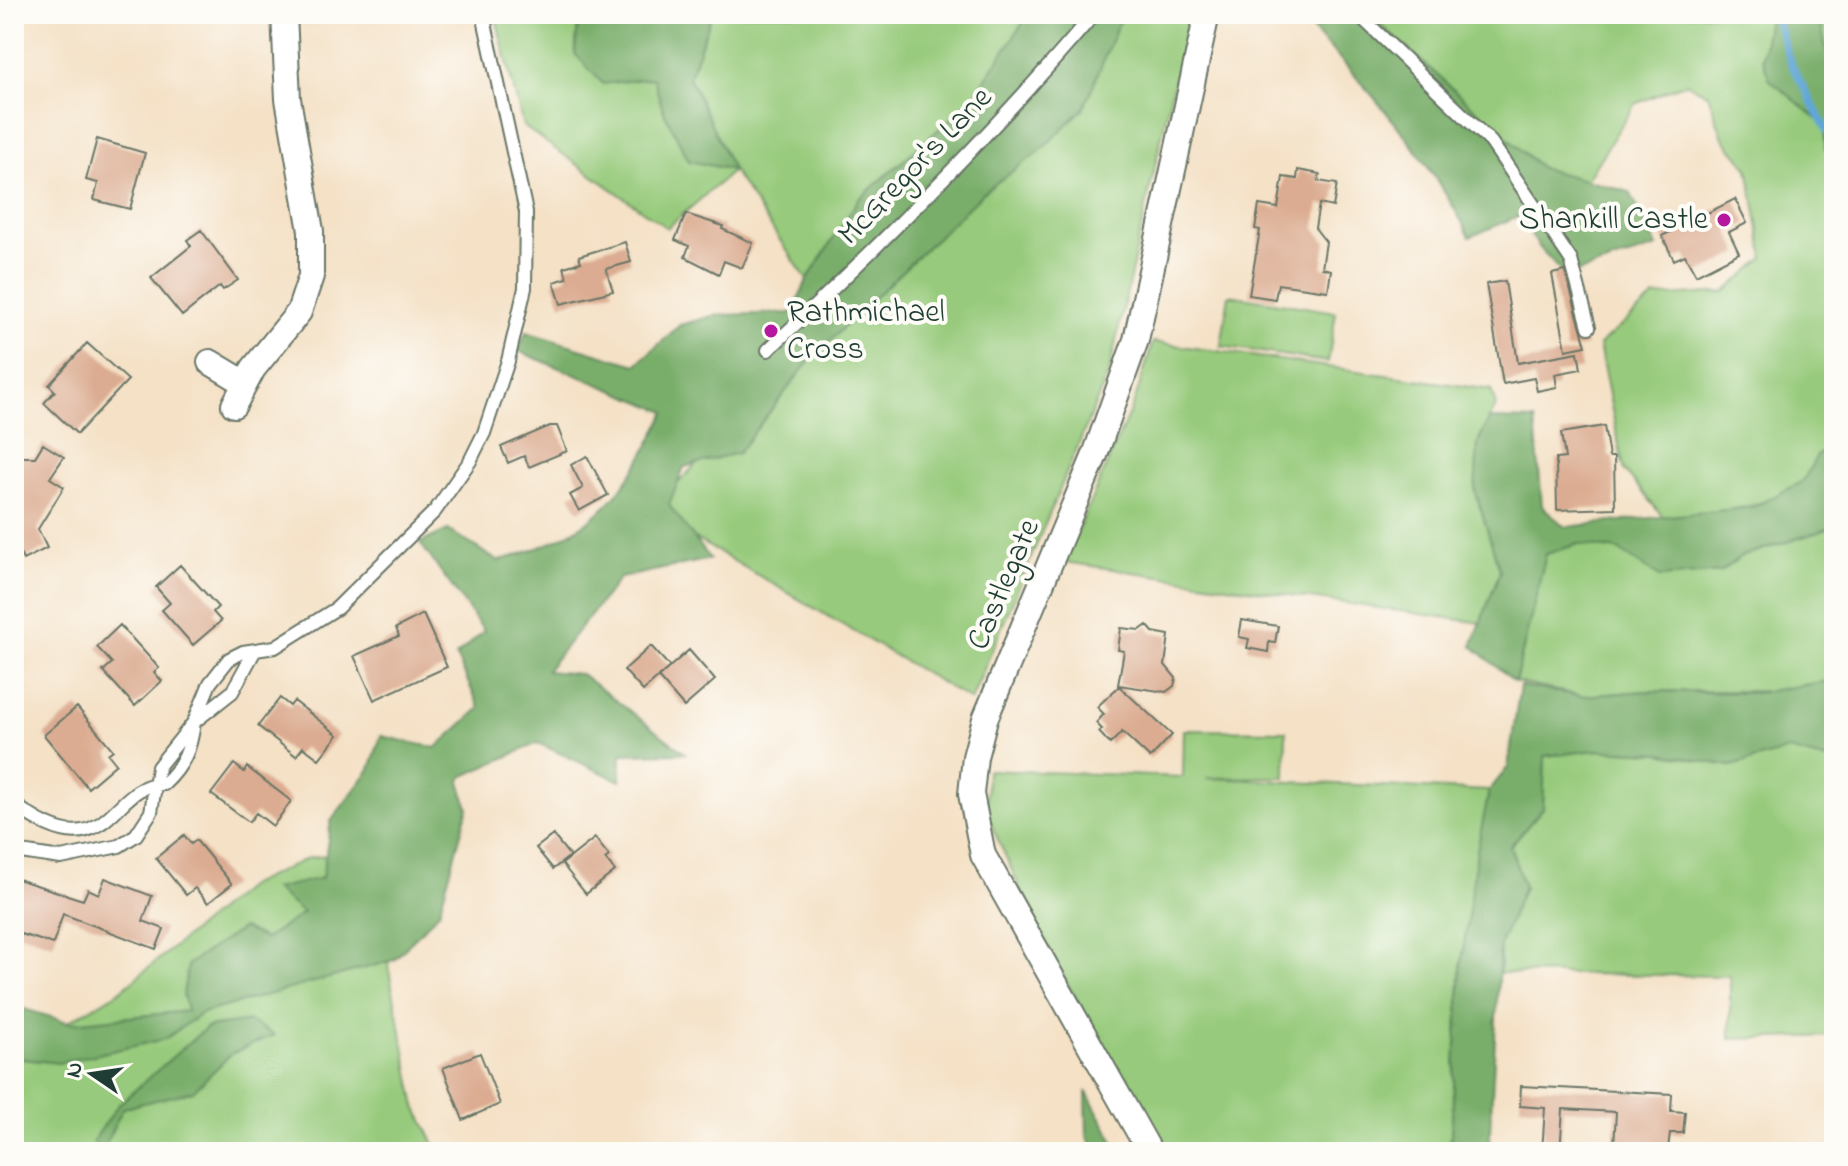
<svg xmlns="http://www.w3.org/2000/svg" width="1848" height="1166" viewBox="0 0 1848 1166" font-family="'Indie Flower',sans-serif">
	<rect width="100%" height="100%" fill="#fdfcf7"/>
	<filter id="ink" filterUnits="userSpaceOnUse"><feTurbulence type="fractalNoise" baseFrequency=".0125" numOctaves="2"/><feDisplacementMap in="SourceGraphic" scale="16" xChannelSelector="R" yChannelSelector="G"/><feConvolveMatrix kernelMatrix="1 2 1 2 8 2 1 2 1" color-interpolation-filters="sRGB"/></filter>
	<filter id="wash" filterUnits="userSpaceOnUse"><feTurbulence type="fractalNoise" baseFrequency=".006" numOctaves="4" result="noise"/><feDisplacementMap in="SourceGraphic" scale="32" xChannelSelector="R" yChannelSelector="G"/><feGaussianBlur stdDeviation="1.8" result="paint"/><feColorMatrix in="noise" values="0 0 0 0 0 0 0 0 0 0 0 0 0 0 0 0 0 1.4 0 .05"/><feComposite in="paint" operator="in"/></filter>
	<g filter="url(#wash)">
		<rect width="100%" height="100%" fill="#f4e1c6"/>
		<!-- green -->
		<path fill="#97ca7b" stroke="#5b8458" stroke-width="2" d="M495 14H579L575 54 653 77 664 112 732 170 689 77 712 14H1049L807 280 733 171 667 228 523 126Z
			M1102 14H1189L1109 372 971 700 650 512 985 165Z
			M1346 14H1834V447C1808 459 1817 469 1801 482 1762 512 1710 512 1664 518L1624 470 1599 345 1654 297 1725 292 1764 258 1748 168 1723 138 1708 94 1686 83 1635 104 1578 193 1459 131Z
			M1229 295 1336 312 1328 362 1221 346Z
			M1153 342 1491 390 1496 406 1478 443 1475 490 1500 571 1481 623 1064 562 1135 400Z
			M1834 527V691H1646L1582 696 1515 682 1546 554 1578 544 1619 550 1660 577 1721 572 1742 556Z
			M1184 730 1286 731 1285 777 1206 778 1489 791 1461 967 1450 1152H1164L1052 957 1019 886 986 813 987 770 1183 777Z
			M1789 749 1834 762V1036L1730 1039V976L1500 973V944L1524 887 1510 846 1543 808 1545 756 1597 750 1660 753 1731 766Z
			M379 849 390 976 416 1107 439 1152H14V1054L120 991 248 886 308 858Z"/>
		<!-- forest -->
		<path fill="#79ae6b" stroke="#4c7650" stroke-width="2" d="M579 14H712L689 77 733 170 689 161 664 112 653 78 603 84 575 54Z
			M1029 14H1122L1084 108 1040 151 984 192 810 360 738 453 684 467 669 505 710 559 620 578 546 671 581 674 685 753 621 754 620 781 538 743 462 777 460 781 468 808 439 912 394 960 202 1013 165 1039 58 1063 14 1058V1006L71 1023 187 1011 183 994 188 964 243 928 265 939 303 913 274 889 322 878 331 821 370 769 381 736 436 748 480 708 456 656 484 631 420 543 448 530 498 561C596 533 621 502 666 412L518 351 526 332 636 365 680 325 716 315 792 313 807 280 858 200 970 102Z
			M1298 14H1369L1541 168 1630 192 1657 247 1566 276 1540 248 1518 216 1470 237C1427 153 1363 82 1298 14Z
			M1767 14H1819L1826 49 1834 59V159L1825 149V125L1770 80 1762 58 1769 18Z
			M1489 419 1535 420 1542 506 1565 527 1754 507 1803 481 1817 455 1834 447V527L1742 556 1721 572 1660 577 1618 550 1578 544 1546 554 1515 682 1472 646 1500 571 1475 490 1478 443Z
			M1834 680V762L1789 750 1731 766 1660 753 1597 750 1545 756 1543 808 1510 846 1524 887 1500 944 1489 1152H1450L1461 967 1477 850 1489 791 1508 767 1520 686 1582 696 1646 691 1756 693Z
			M250 1021 274 1035 231 1054 193 1091 123 1108 101 1152 93 1141 119 1104 207 1027Z
			M1086 1091 1120 1152H1096L1087 1135Z"/>
		<g fill="none" stroke-linecap="round" stroke-linejoin="round">
			<!-- stream -->
			<path stroke="#60a7d6" stroke-width="7" d="M1774 14 1791 64 1834 144"/>
		</g>
		<g id="blocks">
			<!-- building -->
			<path fill="#dbac91" d="M97 139 145 153 130 209 94 200 98 183 86 180Z
				M1298 170 1320 174 1318 181 1337 184 1333 207 1319 204 1315 228 1326 242 1322 268 1331 270 1328 291 1278 284 1275 299 1249 295 1260 230 1255 229 1259 205 1278 208 1283 177 1297 179Z
				M1735 199 1747 223 1729 232 1739 253 1696 275 1685 255 1674 260 1662 236Z
				M686 214 723 226 722 229 753 243 742 268 724 261 719 274 685 257 689 246 675 240Z
				M201 230 238 280 223 290 220 286 182 316 151 278 191 246 187 240Z
				M625 242 631 262 606 269 613 291 561 304 554 282 567 278 564 267 581 262 579 256Z
				M1565 271 1586 346 1566 350 1552 274Z
				M1505 281 1518 363 1578 352 1581 369 1555 374 1557 387 1537 391 1534 378 1503 384 1486 284Z
				M87 343 128 380 77 434 44 403 55 391 49 385Z
				M550 426H557L567 451 529 467 524 456 508 463 501 447Z
				M1604 426 1609 457H1614L1615 508 1557 510 1556 459 1565 458 1561 433Z
				M43 444 64 457 50 478 64 487 38 529 47 548 23 560 14 542V491L22 479 15 465 21 457H35Z
				M587 456 608 495 579 511 570 495 583 488 571 465Z
				M180 565 218 607 213 612 221 621 193 645 162 610 170 603 156 587Z
				M423 614 447 667 374 700 354 656 399 636 396 628Z
				M1242 620 1278 626 1275 643 1269 642 1268 652 1247 648 1249 639 1239 637Z
				M120 625 159 668 154 672 162 681 135 706 103 671 112 663 97 647Z
				M1147 625 1153 632 1169 635 1165 665 1176 678 1174 686 1166 692 1118 685 1124 651 1118 650 1121 628 1140 630Z
				M651 646 670 667 643 691 624 670Z
				M689 650 715 680 684 707 658 677Z
				M1119 686 1172 735 1150 758 1122 732 1110 744 1099 732 1102 729 1096 723 1104 714 1097 707Z
				M280 698 290 706 294 701 338 735 319 759 303 747 296 756 258 726Z
				M77 707 113 750 108 754 116 764 88 788 44 735Z
				M234 764 244 772 247 767 291 801 273 826 256 813 249 822 211 794Z
				M184 835 191 844 196 840 232 884 208 903 195 888 186 895 156 858Z
				M553 835 570 856 553 869 536 848Z
				M595 838 609 856 605 859 615 871 586 894 562 864Z
				M14 878 83 900 88 889 99 894 105 878 152 896 143 921 164 929 156 949 63 914 53 944 14 932Z
				M480 1053 500 1104 463 1120 443 1068Z
				M1521 1086 1672 1094 1671 1111 1685 1112 1683 1133H1670L1668 1149 1614 1146 1616 1112 1563 1109 1560 1152H1542L1545 1108 1520 1106Z"/>
		</g>
	</g>
	<g filter="url(#ink)">
		<use href="#blocks" fill-opacity="0" stroke="#6a7667" stroke-width="2"/>
		<g fill="none" stroke-linecap="round" stroke-linejoin="round">
			<defs>
				<path id="service" d="M1358 14 1491 142 1571 260 1589 327
					M768 350C882 244 993 133 1094 14
					M14 804C110 878 110 780 164 784 184 766 191 747 194 722L232 692 254 652
					M14 851 61 858 119 846 136 835 151 812 158 767 194 722 210 683 229 659 243 652 275 647 337 608 435 511 470 461 484 433 508 361 525 288 526 212 483 14"/>
				<path id="minor" d="M210 362 245 383
					M234 405 253 369 299 312 311 276V231L288 99 284 14
					M1150 1152 983 855 971 794 975 757 985 719 1095 455 1136 340 1207 14"/>
			</defs>
			<!-- service casing -->
			<use href="#service" stroke="#6a7667" stroke-width="16"/>
			<!-- minor casing -->
			<use href="#minor" stroke="#6a7667" stroke-width="28"/>
			<!-- service -->
			<use href="#service" stroke="#fff" stroke-width="12"/>
			<!-- minor -->
			<use href="#minor" stroke="#fff" stroke-width="24"/>
		</g>
	</g>
	<!-- markers -->
	<g fill="#b5179e" stroke="#fdfcf7" stroke-width="3">
		<circle cx="1724" cy="220" r="8"/>
		<circle cx="771" cy="331" r="8"/>
	</g>
	<g text-anchor="middle" dominant-baseline="central" stroke-width="8" stroke-linejoin="round" paint-order="stroke">
		<!-- street labels -->
		<g font-size="32" fill="#1f3d34" stroke="#fdfcf7">
			<text transform="translate(916 167) rotate(-46)">McGregor's Lane</text>
			<text transform="translate(1005 585) rotate(-67)">Castlegate</text>
		</g>
		<!-- poi labels -->
		<g font-size="32" fill="#1f3d34" stroke="#fdfcf7" text-anchor="end">
			<text x="1708" y="220">Shankill Castle</text>
			<text x="787" y="313" text-anchor="start">Rathmichael<tspan x="787" dy="37">Cross</tspan></text>
		</g>
	</g>
	<!-- margin -->
	<rect width="1848" height="1166" fill="none" stroke="#fdfcf7" stroke-width="48"/>
	<!-- north arrow -->
	<g transform="translate(92 1074) rotate(283)" stroke="#fdfcf7" stroke-width="6" paint-order="stroke">
	<path d="M0-6L14 30L0 20L-14 30Z" fill="#1f3d34"/>
	<text y="-12" font-size="22" font-weight="bold" text-anchor="middle" fill="#1f3d34">N</text>
	</g>
</svg>
